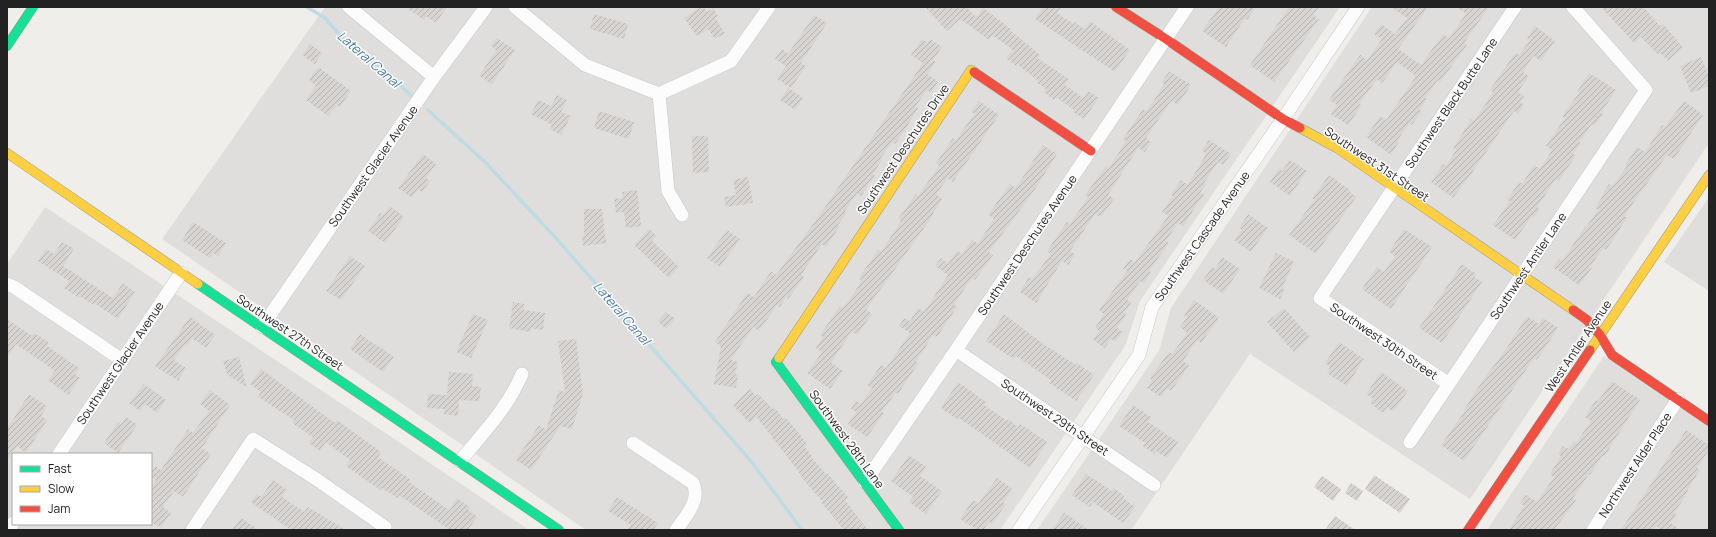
<svg xmlns="http://www.w3.org/2000/svg" width="1716" height="537" viewBox="0 0 1716 537" font-family="Manrope,sans-serif">
	<defs>
		<pattern id="building-hatch" width="6" height="6" patternUnits="userSpaceOnUse"><rect width="6" height="6" fill="#d7d4d2"/><path d="M-1 1l2-2M0 6l6-6M5 7l2-2" fill="none" stroke="#b8b6b4"/></pattern>
	</defs>
	<rect width="100%" height="100%" fill="#f0eeeb"/>
	<!-- residential -->
	<path fill="#dfdedc" fill-rule="evenodd" d="M325 7H1340L1140 301 1125 346 1000 530H586L162 239Z
		M1372 7H1709V143L1470 499 1250 354 1131 530H1037L1159 351 1171 308Z
		M1709 197V291L1664 262Z
		M45 207 384 432 529 530H7V264ZM13 454H151V524H13Z
		M1604 356 1709 428V530H1487Z"/>
	<g fill="none" stroke-linecap="round" stroke-linejoin="round">
		<!-- stream -->
		<path stroke="#bfdbe3" stroke-width="3.5" d="M307 7 325 18 344 40 374 62 413 97
			M428 110 486 163 555 237 751 461 802 530"/>
	</g>
	<!-- building -->
	<path fill="url(#building-hatch)" d="M405 7H447L436 23 426 16 424 20Z
		M700 7H703L707 12 713 8 718 16 715 18 725 33 715 39 708 29 697 36 684 18Z
		M925 7H966L976 17 983 8 1011 29 1010 30 1040 55 1037 58 1069 79 1065 85 1083 98 1088 91 1099 98 1084 119 1073 112 1074 110 1056 97 1054 100 1044 92 1046 89 1037 83 1038 81 1017 64 1016 66 1006 58 1013 50 992 35 989 40 960 19 947 31Z
		M1043 7H1061L1057 13 1074 24 1075 22 1084 29 1090 21 1130 50 1115 72 1035 19Z
		M1219 7H1256L1247 20 1245 18 1226 47 1202 31Z
		M1289 7H1319L1313 15 1319 19 1274 82 1250 65Z
		M1391 7H1428L1398 49 1421 65 1443 34 1449 38 1466 14 1456 7H1489L1464 43 1467 45 1440 82 1438 80 1425 98 1427 99 1419 110 1422 111 1412 125 1409 123 1397 141 1399 142 1391 155 1366 137 1380 116 1386 120 1415 78 1414 76 1415 75 1397 62 1382 83 1377 79 1359 104 1362 105 1348 125 1331 114 1337 105 1329 100 1360 55 1367 60 1382 39 1374 34 1381 24 1395 34 1407 18Z
		M1601 7H1643L1660 26 1663 24 1683 47 1668 61 1660 53 1658 55 1641 37 1634 43Z
		M594 14 628 24 624 39 590 29Z
		M814 15 827 23 801 63 806 66 791 88 777 79 786 66 775 59 782 49 788 54Z
		M1535 26 1555 41 1541 61 1533 56 1523 72 1529 76 1518 92 1524 96 1520 102 1524 105 1518 114 1514 111 1471 174 1453 198 1431 182 1443 164 1446 166 1456 150 1453 148 1464 131H1463L1471 119 1474 121 1487 102 1493 92 1490 90 1515 53 1519 55 1530 40 1527 38Z
		M497 38 515 50 492 84 479 76 496 50 491 46Z
		M922 39 928 43 930 39 942 47 933 60 936 62 927 74 938 82 931 93 927 90 915 107 918 108 903 133 895 144 892 142 880 159 882 160 873 174 875 175 861 196 857 193 845 211 846 213 838 225 840 226 826 247 822 244 801 275 804 277 788 299 786 297 780 307 777 305 759 331 753 327 731 360 738 362 735 374 738 375 736 388 714 384 721 346 715 342 747 293 754 297 771 271 776 275 814 223 923 63 911 55Z
		M310 44 322 53 315 64 302 55Z
		M1701 57 1709 76V86L1691 93 1680 66Z
		M318 67 351 91 340 107 337 105 328 116 306 100 316 86 309 80Z
		M1169 71 1191 85 1178 105 1171 101 1146 138 1151 142 1145 152 1138 148 1108 195 1114 199 1101 217 1095 214 1070 251 1075 255 1068 265 1062 261 1036 303 1020 292 1029 277 1032 279 1051 254 1047 251 1067 222 1070 224 1083 205 1088 197 1085 195 1106 166 1109 168 1126 141 1123 139 1143 109 1146 111 1153 102 1164 84 1162 82Z
		M1589 73 1616 90 1601 113 1603 114 1594 126 1592 124 1579 142 1581 143 1573 154 1576 155 1559 181 1556 179 1537 207 1540 209 1534 217 1532 216 1515 240 1493 225 1510 201 1507 200 1519 182 1522 184 1534 165 1540 169 1552 150 1546 146 1565 118 1562 116 1579 93 1577 92Z
		M788 88 803 98 795 110 780 100Z
		M557 95 567 100 561 112 571 116 561 135 550 129 552 125 531 114 538 100 551 106Z
		M979 101 999 115 953 182 948 178 936 194 942 199 933 213 934 214 866 310 872 314 857 335 852 331 831 363 843 371 830 389 807 373 822 352 816 348 823 337 820 335 840 306 843 308 855 292 861 280 859 278 878 250 881 252 901 221 898 219 916 194 918 196 939 166 936 163 953 138 956 140 974 114 971 112Z
		M1684 101 1703 115 1674 159 1667 155 1624 216 1627 218 1606 250 1603 248 1590 267 1592 268 1579 285 1553 267 1559 259 1562 261 1585 227H1586L1598 210 1595 208 1604 194 1603 193 1609 184 1613 186 1627 166 1625 165 1637 147 1645 152 1662 125 1665 127Z
		M599 111 634 122 629 139 594 128Z
		M692 136H708L709 172 693 173Z
		M1209 140 1231 154 1223 165 1218 162 1204 183 1206 184 1200 193 1204 195 1198 203 1183 226 1178 223 1166 241 1169 243 1149 271 1151 272 1144 283 1140 281 1127 300 1131 303 1124 313 1126 315 1117 328 1123 332 1115 342 1111 339 1105 348 1093 340 1099 331 1095 328 1104 314 1099 310 1127 271 1123 269 1130 259 1135 262 1168 216 1162 212 1173 196 1171 195 1181 180 1188 185 1206 154 1202 150Z
		M1043 145 1057 154 1052 162 1036 188 989 252 993 255 975 280 972 278 961 294 954 305 957 307 937 337 933 335 916 362 918 364 898 394 896 392 882 412 884 413 867 437 848 424 856 412 851 409 856 401 861 404 872 388 867 385 881 365 886 368 910 333 899 326 904 318 910 321 918 308 924 312 948 275 935 266 941 258 948 264 957 251 962 254 972 240 978 244 994 219 988 215 1010 184 1016 188Z
		M423 154 436 164 426 178 430 181 422 192 418 189 412 198 398 188Z
		M1290 160 1307 171 1290 196 1270 182 1279 169 1282 171Z
		M1329 175 1350 190 1349 191 1356 197 1316 254 1289 235 1314 200 1312 198Z
		M748 177 753 203 726 207 724 197 736 195 733 180Z
		M637 190 641 226 626 228 624 212 616 213 614 199 623 198 622 192Z
		M390 206 404 217 385 243 368 231 380 213 383 215Z
		M584 209H602L606 243 583 246 582 236H584Z
		M1248 214 1268 228 1251 252 1234 240 1242 230 1239 228Z
		M193 222 226 243 218 256 213 253 210 258 182 240Z
		M649 229 657 236 652 241 679 267 669 278 634 245Z
		M1404 229 1432 247 1391 309 1363 290V287L1377 267 1384 272 1395 256 1389 252Z
		M727 230 740 239 720 267 707 258Z
		M62 242 74 249 63 266 113 298 123 283 135 292 118 319 94 303 93 305 80 296 79 298 64 288 69 281 38 261 46 249 54 254Z
		M1276 253 1294 262 1282 288 1285 290 1280 299 1259 288Z
		M350 256 365 266 341 300 326 291Z
		M1222 257 1240 269 1223 294 1203 280 1212 267 1215 269Z
		M1462 264 1476 274 1474 277 1482 282 1442 343 1419 328Z
		M1194 300 1219 318 1201 343 1197 340 1183 361 1189 365 1171 391 1167 388 1161 397 1147 388 1152 380 1150 378 1169 352 1172 354 1187 333 1180 327 1187 317 1184 315Z
		M513 302 524 304 523 310 545 313 543 330 531 328 530 332 509 328Z
		M1284 308 1310 337 1294 352 1267 322Z
		M666 312 675 319 666 329 658 321Z
		M473 314 488 320 471 358 456 352Z
		M1004 314 1042 343 1076 365 1077 363 1094 375 1076 401 1049 383 1051 380 1016 356 1014 359 986 341Z
		M1527 316 1539 324 1543 318 1558 328 1537 360 1534 358 1464 461 1441 445 1465 411 1464 410 1481 383 1506 349Z
		M190 317 215 335 206 348 192 338 187 345 185 344 174 360 186 368 178 381 155 366Z
		M7 319 32 336 34 333 49 343 47 346 79 368 75 374 80 378 68 395 48 380 55 371 16 344 7 358Z
		M360 334 394 357 383 372 350 349Z
		M576 339 583 394 572 429 560 426 531 470 516 460 539 425 546 430 559 390 565 392 558 341Z
		M1339 342 1364 359 1347 386 1327 373 1330 367 1325 363Z
		M239 357 247 388 227 374 223 361Z
		M261 369 335 423 337 420 381 452 378 457 411 480 409 482 449 510 457 498 470 507 468 510 477 517 468 530H450L399 495 397 498 382 488 380 490 346 466 350 460 326 442 320 451 309 443 313 437 292 423 294 420 258 397 261 392 250 384Z
		M449 372 473 374 472 386 481 387 479 401 459 400 458 416 444 414V409L427 408 428 394 447 395Z
		M1381 372 1408 391 1393 412 1387 407 1383 413 1370 403 1373 398 1366 394Z
		M1612 381 1640 400 1604 457 1602 456 1590 475 1589 474 1573 498 1576 500 1564 517 1554 530H1509L1524 506 1520 503 1526 495 1537 502 1554 477 1550 474 1561 456 1558 454 1563 446 1569 449 1574 442 1576 443 1591 421 1585 417 1596 400 1598 401Z
		M958 382 986 402 984 405 1007 421 1008 419 1018 427 1020 424 1047 442 1030 468 959 418 958 420 941 408Z
		M144 384 166 400 157 413 145 404 140 411 129 403Z
		M750 389 756 396 758 394 773 409 775 408 783 419 785 417 798 432 807 444 804 446 812 456 811 457 826 474 827 473 848 497 845 500 868 530H844L821 502 822 501 801 477 802 476 756 416 750 423 733 406Z
		M210 390 230 405 202 448 211 454 201 469 183 497 174 491 163 507 171 513 161 528 151 522V488L156 480 151 477V473L155 466 161 470 188 429 193 433 209 411 200 404Z
		M29 394 47 406 41 416 47 420 26 453 17 446 7 460V429Z
		M1133 405 1151 417 1148 422 1178 442 1167 458 1156 451 1154 454 1143 446 1145 443 1119 426Z
		M126 417 137 425 118 453 104 443 118 422 121 424Z
		M1686 430 1709 445V450L1697 468 1700 470 1687 490 1689 491 1674 513 1676 515 1670 523 1681 530H1662L1656 526 1653 530H1621Z
		M909 455 926 467 920 476 942 491 926 514 909 502 913 497 891 481Z
		M1086 474 1112 491 1114 488 1124 496 1123 498 1135 507 1123 523 1093 502 1090 507 1072 495Z
		M1374 475 1410 499 1400 513 1365 489Z
		M1322 476 1341 489 1333 501 1314 487Z
		M997 478 1012 489 1003 503 1006 504 992 524 989 522 983 530H977L960 519 973 500 978 504Z
		M273 480 287 490 282 497 304 512 308 507 346 530H291L251 502 257 494 261 497Z
		M1351 483 1363 491 1357 501 1345 493Z
		M617 497 658 523 653 530H628L631 525 608 511Z
		M1064 513 1089 530H1052Z
		M1335 516 1355 530H1325Z
		M241 518 259 530H232Z"/>
	<g fill="none" stroke-linecap="round" stroke-linejoin="round">
		<defs>
			<path id="street" d="M349 7 434 77
				M515 7 585 65 659 94
				M659 94 731 61 769 7
				M659 94 668 191 682 215
				M7 284 14 287 122 360
				M262 327 434 77 486 7
				M956 350 1154 485
				M1449 384 1320 298 1515 7
				M1410 442 1646 90 1573 7
				M633 443 693 483C701 500 686 516 676 530
				M59 454 181 273
				M460 461C484 432 507 409 522 374
				M865 482 956 350 1187 7
				M8 530 13 523
				M192 530 253 439 316 479 385 527 383 530
				M1019 530 1139 355 1152 307 1283 119 1358 7
				M1593 530 1678 399"/>
			<path id="fast" d="M7 46 33 7
				M198 284 559 530
				M779 358 776 362 899 530"/>
			<path id="slow" d="M1300 128 1337 148 1573 310
				M7 153 198 284
				M1590 350 1709 175
				M779 358 971 70 974 72"/>
			<path id="jam" d="M1116 7 1166 39 1283 119 1300 128
				M974 72 1091 151
				M1573 310 1587 320 1600 335 1612 355 1709 421
				M1468 530 1590 350"/>
		</defs>
		<!-- street casing -->
		<use href="#street" stroke="#c9c8c7" stroke-width="14"/>
		<!-- fast casing -->
		<use href="#fast" stroke="#999a82" stroke-width="10"/>
		<!-- slow casing -->
		<use href="#slow" stroke="#999a82" stroke-width="10"/>
		<!-- jam casing -->
		<use href="#jam" stroke="#999a82" stroke-width="10"/>
		<!-- street -->
		<use href="#street" stroke="#fdfcfc" stroke-width="13"/>
		<!-- fast -->
		<use href="#fast" stroke="#16e098" stroke-width="9"/>
		<!-- slow -->
		<use href="#slow" stroke="#ffcf43" stroke-width="9"/>
		<!-- jam -->
		<use href="#jam" stroke="#f24e42" stroke-width="9"/>
	</g>
	<g text-anchor="middle" dominant-baseline="central" stroke-width="3" stroke-linejoin="round" paint-order="stroke">
		<!-- street labels -->
		<g font-size="12" fill="#222" stroke="#fff">
			<text transform="translate(1451 103) rotate(-56)">Southwest Black Butte Lane</text>
			<text transform="translate(903 149) rotate(-56)">Southwest Deschutes Drive</text>
			<text transform="translate(1377 164) rotate(34)">Southwest 31st Street</text>
			<text transform="translate(373 166) rotate(-55)">Southwest Glacier Avenue</text>
			<text transform="translate(1202 236) rotate(-55)">Southwest Cascade Avenue</text>
			<text transform="translate(1027 245) rotate(-56)">Southwest Deschutes Avenue</text>
			<text transform="translate(1528 266) rotate(-56)">Southwest Antler Lane</text>
			<text transform="translate(290 332) rotate(34)">Southwest 27th Street</text>
			<text transform="translate(1384 341) rotate(34)">Southwest 30th Street</text>
			<text transform="translate(1578 346) rotate(-56)">West Antler Avenue</text>
			<text transform="translate(120 363) rotate(-56)">Southwest Glacier Avenue</text>
			<text transform="translate(1055 417) rotate(34)">Southwest 29th Street</text>
			<text transform="translate(847 439) rotate(54)">Southwest 28th Lane</text>
			<text transform="translate(1635 465) rotate(-57)">Northwest Alder Place</text>
		</g>
		<!-- water labels -->
		<g font-size="13" font-style="italic" fill="#4a7aab" stroke="#fff">
			<text transform="translate(369 59) rotate(41)">Lateral Canal</text>
			<text transform="translate(622 313) rotate(49)">Lateral Canal</text>
		</g>
	</g>
	<!-- border -->
	<rect width="1716" height="537" fill="none" stroke="#222222" stroke-width="16"/>
	<!-- legend -->
	<rect x="12" y="453" width="140" height="72" fill="#ffffff" stroke="#a7a7a7"/>
	<rect x="20" y="466" width="20" height="6" fill="#16e098" stroke="#a7a7a7"/>
	<text x="48" y="473" font-size="12" fill="#222222">Fast</text>
	<rect x="20" y="486" width="20" height="6" fill="#ffcf43" stroke="#a7a7a7"/>
	<text x="48" y="493" font-size="12" fill="#222222">Slow</text>
	<rect x="20" y="506" width="20" height="6" fill="#f24e42" stroke="#a7a7a7"/>
	<text x="48" y="513" font-size="12" fill="#222222">Jam</text>
</svg>
